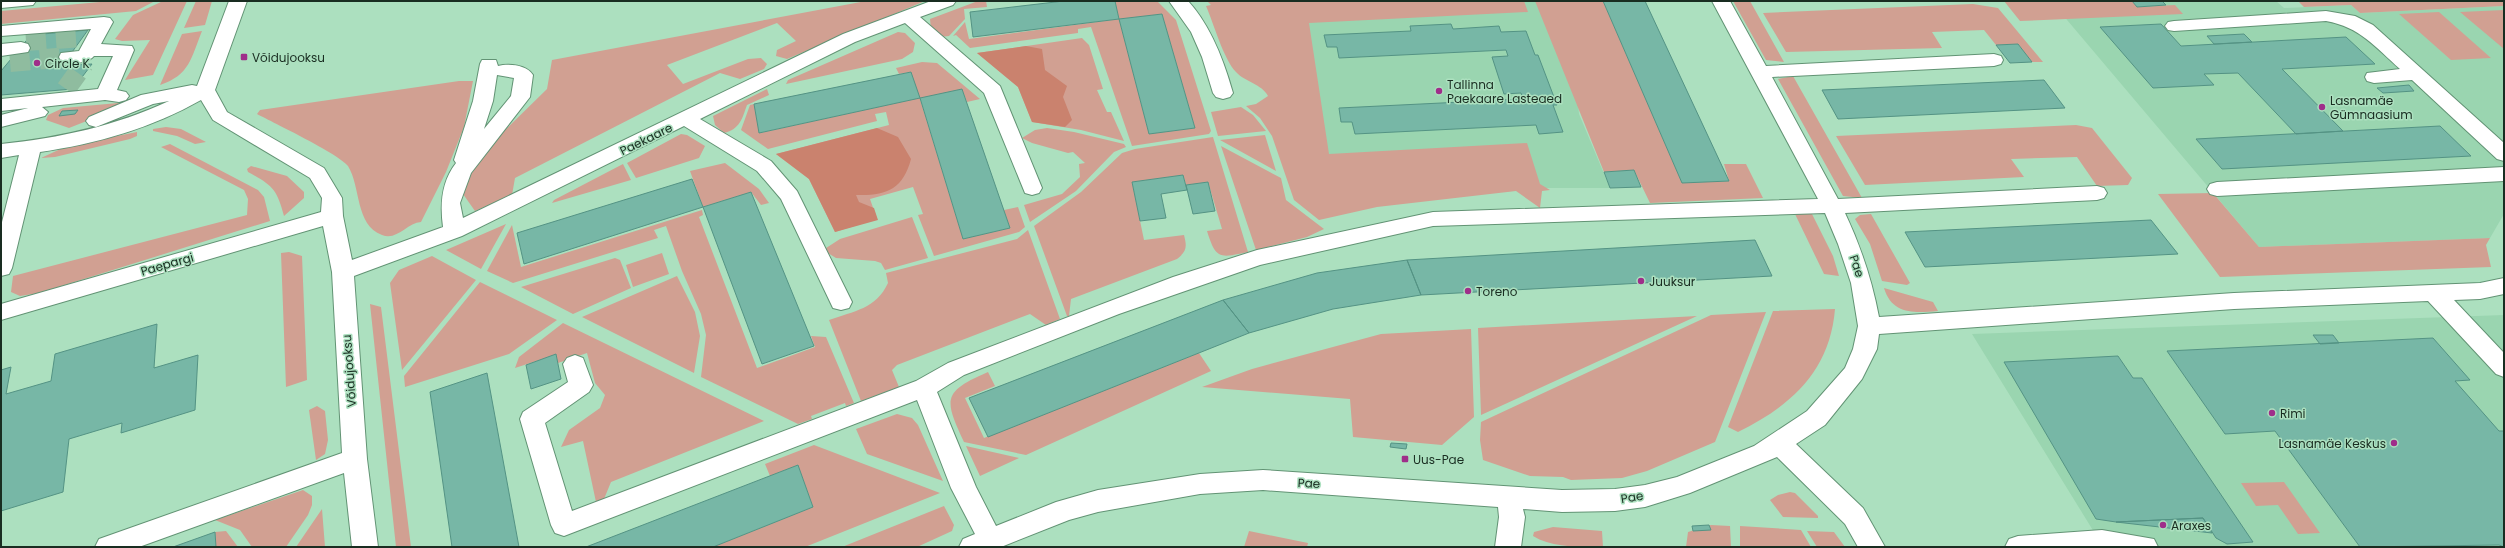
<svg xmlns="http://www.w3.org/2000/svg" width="2505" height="548" viewBox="0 0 2505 548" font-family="Poppins,sans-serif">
	<rect width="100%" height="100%" fill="#ace0bf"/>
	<!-- built -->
	<path fill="#9ad5b0" d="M1243 1H1568L1579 114 1610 188H1546L1320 208Z
		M2051 1H2276L2284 8 2351 5 2360 13 2504 6V214L2490 238 2259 247Z
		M2504 315V547H2065L2094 532 1972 334Z"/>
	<!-- green -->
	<path fill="#d1a092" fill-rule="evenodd" d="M111 1H155L136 11 1 24V11Z
		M163 1H187L153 75 125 80 150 40 122 41 115 39 133 15Z
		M196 1H212L205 25 184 28Z
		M866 1H925L787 59 776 56 777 50 796 41 777 23 667 65 683 84 748 59 761 58 767 64 764 69 740 79 720 73 515 178 512 195 475 211 463 194 465 178 494 141 547 89 552 60Z
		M978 1H986L987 7 964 9 965 19 949 36 940 37 931 29 930 19Z
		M1115 1H1157L1176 20 1211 131 1209 134 1132 146 1091 27 1078 29V33L970 48 956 35 953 36 965 22 969 39 1119 19ZM1162 14 1195 128 1149 134 1119 19Z
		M1207 1H1524L1528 12 1309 23 1329 154 1527 143 1540 184 1550 190 1542 191 1540 208 1516 191 1377 207 1319 220 1294 200 1272 136 1260 118 1246 106 1256 104 1268 96C1262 84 1245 82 1236 72 1223 58 1214 24 1206 6L1211 5Z
		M1535 1H1603L1682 183 1729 181 1724 164H1746L1763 198 1650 203 1634 170 1604 172Z
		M1733 1H1750L1784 62 1766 60Z
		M2004 1H2132L2138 7 2175 5 2183 14 2020 21Z
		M2298 1H2504V6L2360 13 2351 5 2304 7Z
		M1973 4 1998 8 2043 62H2032L2018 44 1996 45 1984 30 1932 32 1942 48 1786 52 1763 13Z
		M2504 10V49L2460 12Z
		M2439 12 2491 58 2451 60 2399 14Z
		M202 31C191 58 190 75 160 85L182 34Z
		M898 32 905 33 915 43 913 52 902 59 786 84 788 80Z
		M1082 38 1089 45 1103 89 1097 90 1107 112H1111L1124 141 1081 130 1032 122 1018 87 977 53Z
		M922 62 937 63 980 99 967 102 962 89 920 99 963 239 1010 228 1004 210 1018 207 1025 227 1019 232 934 256 918 215 923 214 913 187 870 199 877 219 835 232 809 179 776 154 889 125 886 112 875 114 877 121 768 149 741 130 750 105 754 104 760 133 919 98 911 72 899 74 896 68Z
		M1793 76 1862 198 1843 196 1778 79Z
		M459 81H473L464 127 446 172 421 222C407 223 397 241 382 235 355 225 361 187 348 166 339 154 274 123 257 114L260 110Z
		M767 89 769 95 747 105C742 119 740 129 724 133L715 125 713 116Z
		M118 103 121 104 117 109 69 128 46 120 48 115 63 108Z
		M1241 107 1253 115 1266 131 1218 136 1211 112Z
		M2076 125 2092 128 2132 178 2128 185 2097 186 2077 157 2011 159 2024 177 1865 185 1836 136Z
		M166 127 181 129 206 142 195 144 177 136 153 131V129Z
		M1047 128 1074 132 1124 144 1126 147 1114 152 1076 191 1030 222 1024 205 1062 194 1080 177 1079 164 1085 163 1073 152 1068 153 1032 143 1022 138 1035 130Z
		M137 132V136L130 139 55 157 41 158 67 146Z
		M681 134 687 135 705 146 699 158 636 178 627 163Z
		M1265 135 1276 171 1220 140Z
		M1213 137 1248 252C1220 258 1216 260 1207 231L1222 229 1208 182 1186 185 1183 175 1132 182 1144 240 1184 235C1187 247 1187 251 1177 259L1071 299 1069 316H1067L1034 226 1081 192 1122 153 1135 149Z
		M170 144 258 190 264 197 270 221 39 293 20 296 11 292 13 276 247 215 248 199 244 190 161 147Z
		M1221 146 1281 178 1286 200 1324 229 1307 237 1256 250Z
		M725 163 759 189 769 203 761 205 751 192 703 207 690 171Z
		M623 164 631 180 552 203 554 200Z
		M251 166 287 176 304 192V198L284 216C277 189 272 185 248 172L247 169Z
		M2213 193 2259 247 2490 238 2486 245 2491 267 2220 277 2158 194Z
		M702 210 703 215 699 217 757 368 815 347 811 336 826 337 854 403 846 406 845 403 811 416 812 419 798 424 701 377 706 335 701 314 682 271 666 226 654 230 658 238 513 283 487 271 512 225 521 267Z
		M1795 214H1812L1833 256 1839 276 1824 274Z
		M1871 214 1910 283 1907 285 1882 281 1870 244 1855 219 1860 215Z
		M912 217 928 258 885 270 881 263 875 261 836 258 823 250 840 239Z
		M506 224 481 269 446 250Z
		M1028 230 1060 319 1046 325 1030 314 897 365 892 370 899 387 861 401 829 320C854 311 876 309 888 283L886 273 1017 239Z
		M289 252 302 256 307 380 286 387 281 253Z
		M662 253 669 274 633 287 626 265Z
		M432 256 476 280 402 370 390 283 399 270Z
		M615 258 620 260 631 288 573 314 521 287Z
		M677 276 695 312 700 336 694 373 582 317Z
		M480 282 557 320 509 354 405 387 404 376Z
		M1884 288 1933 302 1938 311C1915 313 1892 315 1884 288Z
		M370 304 381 307 411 547H396Z
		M1835 309C1830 371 1791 406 1738 432L1728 427 1773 311Z
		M1766 312 1715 442 1647 471 1622 478 1571 480 1563 477 1530 476 1483 460 1480 440 1481 422 1711 315Z
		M1697 316 1481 415 1478 328Z
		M563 323 764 421 611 482 604 499 596 502 583 441 561 447 569 430 600 408 605 395 595 383 587 353 558 363 555 355 515 368 519 357Z
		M1471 329 1474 417 1442 445 1353 437 1350 399 1202 387 1252 369 1381 334Z
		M1199 353 1211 371 1026 455 964 442C944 399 942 392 988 372L995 386 965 398 984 438Z
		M317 406 325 411 328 440 325 454 316 460 309 410Z
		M897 414 912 418 918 425 943 481 867 454 856 429Z
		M814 445 940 493 805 547H713L813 507 798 465 770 476 765 464Z
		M966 446 1019 458 980 476Z
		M2284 482 2320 533 2298 534 2278 505 2256 506 2241 483Z
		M303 490 312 496V505L308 515 286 547H252L240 530 215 520Z
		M1790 492 1795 493 1818 516V518L1783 517 1770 500 1778 495Z
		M944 506 954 525 952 531 917 547H842Z
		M322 509 325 547H296Z
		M1711 525 1730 526 1731 547H1686L1688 532Z
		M1740 526 1801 530 1811 547H1740Z
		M1553 527 1602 531 1603 547C1581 547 1552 548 1533 536L1534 532Z
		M226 531 238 547H216L215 532Z
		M1249 531 1308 543 1307 547H1244Z
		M1807 531 1834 532 1845 547H1817Z"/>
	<!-- forest -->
	<path fill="#ca826e" d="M1026 46 1042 49 1045 70 1067 86 1063 97 1072 120 1065 127 1032 122 1018 87 977 53Z
		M877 128 898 137 911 159C903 190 885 196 856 195L859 202 874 208 878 220 835 232 809 179 776 154Z"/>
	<!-- building -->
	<path fill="#77b7a6" stroke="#549384" d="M1064 1H1115L1119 19 973 37 970 12Z
		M1603 1H1645L1729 181 1682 183Z
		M2132 1H2162L2166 5 2137 7Z
		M1162 14 1195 128 1149 134 1119 19Z
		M1451 24 1453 29 1499 26 1501 32 1526 31 1535 55H1538L1557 105H1553L1563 132 1539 134 1536 125 1355 134 1352 122H1341L1339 108 1523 99 1521 93 1504 94 1492 57 1508 56 1506 50 1339 58 1337 47H1327L1324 35 1411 31 1410 26Z
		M2161 24 2181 46 2346 37 2375 64 2282 69 2343 131 2296 134 2238 73 2204 74 2214 85 2153 88 2100 27Z
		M88 30 62 66 92 64 73 89 1 95V71L31 35Z
		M2244 34 2252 42 2214 44 2207 36Z
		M2018 44 2032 62 2010 63 1996 45Z
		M911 72 920 98 759 133 754 104Z
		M2044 80 2065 108 1838 119 1822 90Z
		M2409 85 2414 91 2383 93 2377 88Z
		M962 89 1010 228 963 239 920 98Z
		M78 110 75 114 59 116 62 111Z
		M2440 126 2471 156 2222 169 2196 139Z
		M1634 170 1641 187 1610 188 1604 172Z
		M1183 175 1187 190 1161 194 1166 218 1140 221 1132 182Z
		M692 179 703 207 524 264 517 233Z
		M1208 182 1215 211 1193 214 1186 185Z
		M751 192 814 346 762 364 703 207Z
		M2151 220 2178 254 1925 267 1905 232Z
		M1755 240 1772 276 1421 295 1407 260Z
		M1407 260 1421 295 1333 309 1249 333 1223 300 1317 273Z
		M1223 300 1249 333 988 437 969 398Z
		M157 324 154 368 198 355 195 410 121 433 122 423 69 439 63 492 1 511V370L11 367 6 394 51 381 55 354Z
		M2313 335H2333L2339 343 2320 344Z
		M2433 338 2470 380 2455 381 2499 431H2504V547L2499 545 2360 547 2275 431 2225 434 2167 351Z
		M556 354 561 379 531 389 526 365Z
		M2118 356 2133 378H2142L2253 542 2227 544 2216 538 2203 518 2116 522 2096 519 2004 362Z
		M487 373 519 547H452L430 392Z
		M1391 443 1407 444 1406 449 1390 447Z
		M798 465 813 507 713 547H586Z
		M2203 518 2212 533 2116 522Z
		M1709 525 1711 530 1693 531 1692 526Z
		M215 532 216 547H173Z"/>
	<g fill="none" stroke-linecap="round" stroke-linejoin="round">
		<!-- minor-tunnel -->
		<path stroke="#8fbc9f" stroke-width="20" stroke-dasharray="20 10" stroke-linecap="butt" d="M26 41 83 37
			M10 62 68 57
			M66 89 84 64"/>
		<defs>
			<path id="minor" d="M1 1H36L33 5 1 8Z
				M229 1H247L215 90 227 112 324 168 342 198 343 216 352 260 443 227C440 205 441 182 456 163L454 160 473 101 480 64 482 60H496L498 66C509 63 527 65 533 75L530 97 471 173 460 203 463 218 843 34 931 1H956L953 5 920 17 1000 86 1042 188 1039 193 1032 195 1025 193 984 93 905 23 855 42 700 119 771 161 797 191 852 302 849 308 841 310 833 308 781 199 757 171 684 126 462 236 354 276 367 459 378 547H352L344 473 139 547H95L99 539 342 453 332 272 323 226 1 320V304L321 212 322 198 310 178 213 120 201 100C152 128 96 144 40 152L12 268 9 274 1 276V226L19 155 1 158V144C60 138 115 126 169 101L153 104 96 127 89 125 86 121 89 117 141 95 192 85 197 86ZM497 75 514 78 511 96 484 129 493 101Z
				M1169 1H1188C1211 26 1224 61 1233 93L1230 97 1223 99 1216 97 1213 93 1202 57 1191 32Z
				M1712 1H1730L1766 66 1994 54 2001 56 2003 60 2001 64 1994 66 1772 77 1838 199 2097 186 2104 188 2107 193 2104 198 2097 200 1845 213C1861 247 1872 280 1879 317L2234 293 2480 283 2504 278V294L2480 299 2454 300 2504 353V377L2496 374 2428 301 2234 309 1879 334 1877 349 1862 379 1825 425 1796 444 1863 508 1885 547H1858L1845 524 1777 457 1690 493 1645 507 1615 511 1562 512 1523 509 1525 517 1521 547H1495L1499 517 1498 507 1263 490 1200 494 1098 512 1069 520 1001 547H959L963 539 975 534 951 488 917 400 564 536 555 533 551 525 520 419 523 412 568 382 563 364 567 358 575 355 583 358 593 385 589 392 545 423 572 511 916 381 948 363 1173 277 1257 250 1433 212 1818 199ZM1825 213 1838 244 1851 283 1858 326 1853 349 1845 368 1807 411 1754 446 1677 477 1645 485 1615 489 1562 490 1263 470 1200 474 1098 490 1056 502 996 526 976 487 937 392 964 375 1119 314 1260 265 1433 226Z
				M2326 11 2355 16 2373 25 2504 143V161L2497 159 2412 80 2374 83 2367 81 2365 77 2367 73 2400 69C2375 47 2360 27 2326 21L2174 31 2168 30 2165 26 2168 22 2174 21Z
				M104 17 110 18 113 22 101 44 132 46 134 50 117 90 126 92 129 96 126 100 119 102 105 100 42 107 48 112 45 116 1 127V115L28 108 1 111V99L98 89 113 56H94C87 64 72 64 61 61L59 57 61 53 79 51 91 29 1 36V26Z
				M21 42 28 44 30 48 28 52 1 56V44Z
				M2504 167V181L2217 196 2210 194 2207 189 2210 184 2217 182Z
				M2102 530 2154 539 2158 547H2005L2009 539 2018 536Z"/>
		</defs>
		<!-- minor casing -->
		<use href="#minor" stroke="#629374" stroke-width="2"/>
		<!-- minor -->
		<use href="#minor" fill="#fff" fill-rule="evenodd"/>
	</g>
	<!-- markers -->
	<g fill="#9f2e8a" stroke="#ace0bf" stroke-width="1.5">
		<rect x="240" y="53" width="8" height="8" rx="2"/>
		<circle cx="37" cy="63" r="4"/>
		<circle cx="1439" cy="91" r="4"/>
		<circle cx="2322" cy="107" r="4"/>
		<circle cx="1641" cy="281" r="4"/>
		<circle cx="1468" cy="291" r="4"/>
		<circle cx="2272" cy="413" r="4"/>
		<circle cx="2394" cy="443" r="4"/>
		<rect x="1401" y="455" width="8" height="8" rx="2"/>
		<circle cx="2163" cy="525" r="4"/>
	</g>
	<g text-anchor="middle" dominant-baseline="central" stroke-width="3" stroke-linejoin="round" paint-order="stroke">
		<!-- poi labels -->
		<g font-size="12" fill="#192d21" stroke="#ace0bf" text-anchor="start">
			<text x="252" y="57">Võidujooksu</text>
			<text x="45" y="63">Circle K</text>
			<text x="1447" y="84">Tallinna<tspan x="1447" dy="14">Paekaare Lasteaed</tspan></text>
			<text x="2330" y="100">Lasnamäe<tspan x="2330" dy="14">Gümnaasium</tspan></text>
			<text x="1649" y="281">Juuksur</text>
			<text x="1476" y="291">Toreno</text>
			<text x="2280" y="413">Rimi</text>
			<text x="2386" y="443" text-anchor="end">Lasnamäe Keskus</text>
			<text x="1413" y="459">Uus-Pae</text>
			<text x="2171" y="525">Araxes</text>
		</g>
		<!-- street labels -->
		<g font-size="12" fill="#192d21" stroke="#ace0bf">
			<text transform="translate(646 139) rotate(-26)">Paekaare</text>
			<text transform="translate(167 264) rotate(-16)">Paepargi</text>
			<text transform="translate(1857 266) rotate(72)">Pae</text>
			<text transform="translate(349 371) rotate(-94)">Võidujooksu</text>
			<text transform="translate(1309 483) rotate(3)">Pae</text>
			<text transform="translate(1632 497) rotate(-9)">Pae</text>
		</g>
	</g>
	<!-- border -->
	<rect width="2505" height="548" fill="none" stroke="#192d21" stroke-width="4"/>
</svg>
